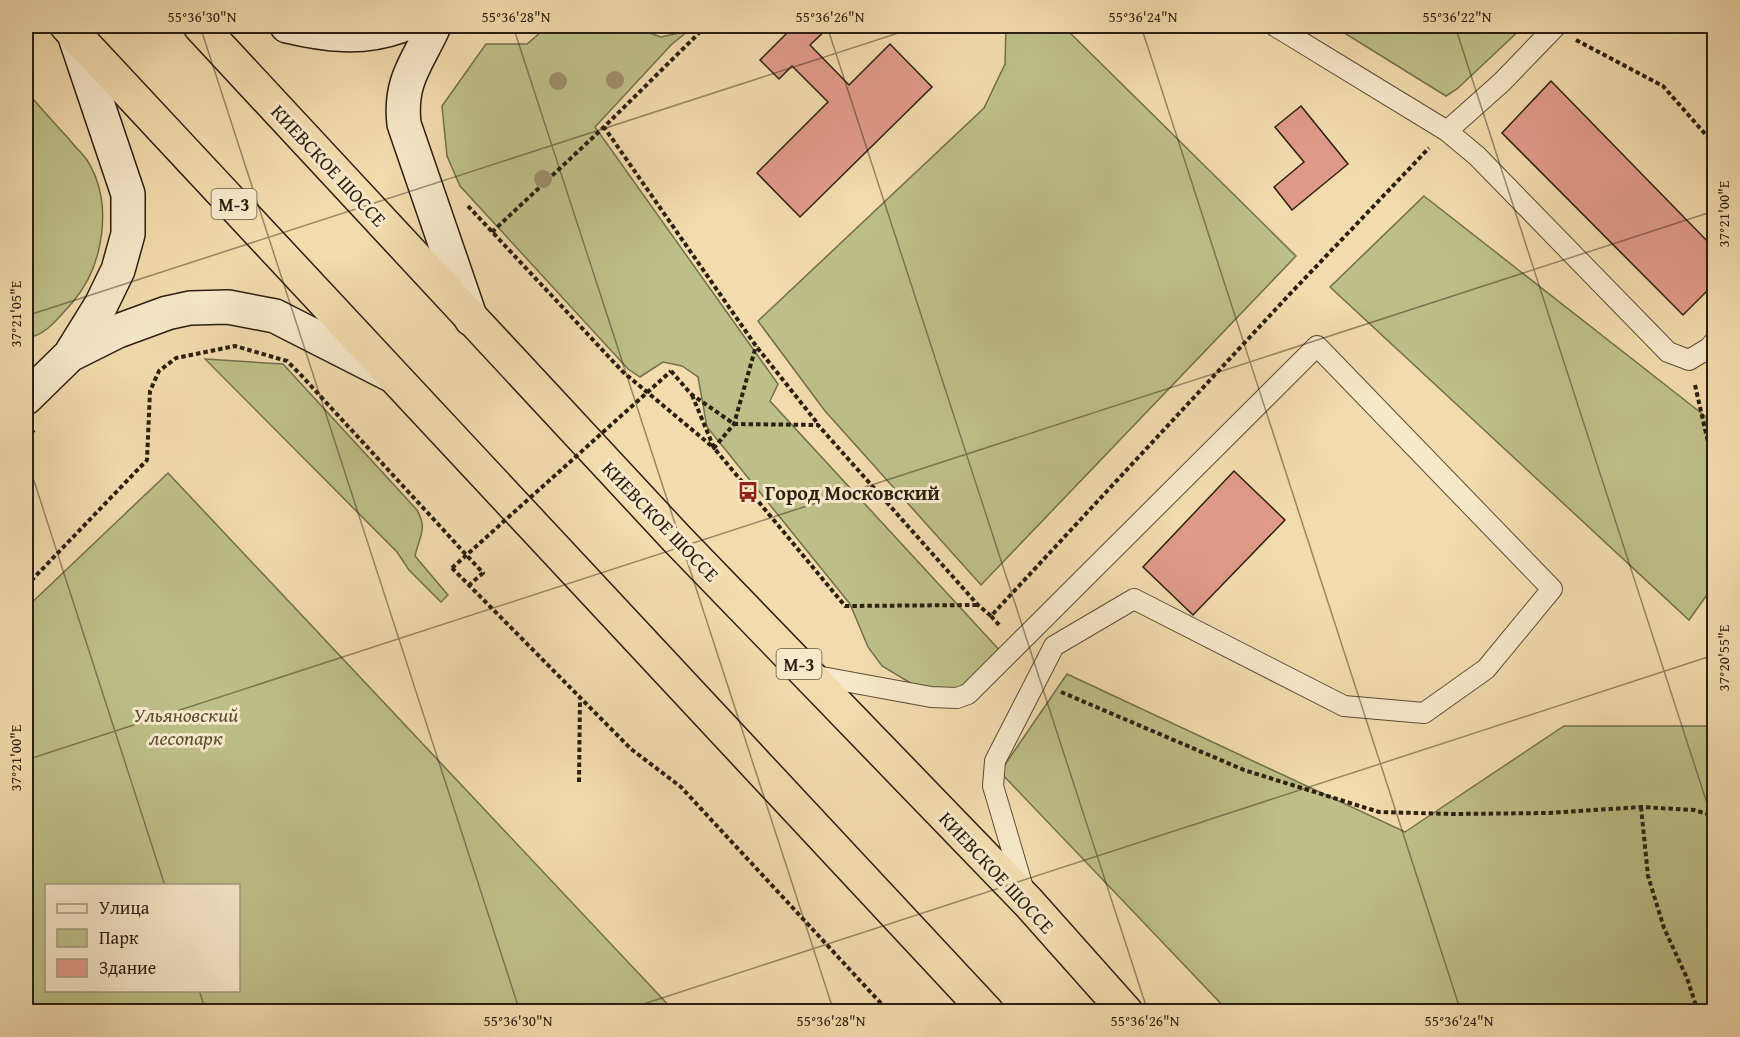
<svg xmlns="http://www.w3.org/2000/svg" width="1740" height="1037" viewBox="0 0 1740 1037" font-family="'Gentium Book Plus',serif">
	<rect width="100%" height="100%" fill="#f2dbad"/>
	<filter id="stains"><feTurbulence type="fractalNoise" baseFrequency=".00333" numOctaves="4"/><feColorMatrix values="0 0 0 0 .2 0 0 0 0 .09 0 0 0 0 .02 0 0 0 .5 -.17"/></filter>
	<radialGradient id="worn" r=".72"><stop offset=".6" stop-color="#630" stop-opacity="0"/><stop offset="1" stop-color="#630" stop-opacity=".3"/></radialGradient>
	<!-- green -->
	<path fill="#bdbf88" stroke="#746f4d" stroke-width="1.5" fill-rule="evenodd" d="M548 26H629L661 37 688 31 671 45 595 127 778 384 770 401 1003 654 957 691 917 687 882 666 868 647 850 604 707 427 698 377 682 366 663 362 640 377 628 369 460 186 447 156 442 106 486 44H527Z
		M1006 26H1063L1296 256 981 585 825 411 758 321 984 108 1005 64Z
		M1333 26H1524L1457 89 1446 96Z
		M26 91C40 107 54 123 69 139 74 146 82 153 87 160 114 203 104 266 72 303 59 317 46 336 26 338Z
		M1424 196 1714 423V585L1689 620 1330 287Z
		M205 359 283 364 417 510C428 529 419 537 415 556L448 595 441 602 409 570 397 552Z
		M168 473 674 1011H26V608ZM46 886H238V990H46Z
		M1067 674 1405 832 1564 726H1714V1011H1228L1000 772Z"/>
	<!-- building -->
	<path fill="#e09a89" stroke="#2b1f12" stroke-width="1.5" d="M794 26H826L828 28 810 45 849 85 890 44 932 87 800 217 757 173 828 102 792 66 779 79 760 60Z
		M1551 81 1714 248V284L1683 315 1502 133Z
		M1301 106 1348 164 1292 210 1274 187 1304 162 1275 127Z
		M1234 471 1285 520 1193 615 1143 567Z"/>
	<g fill="none" stroke-linecap="round" stroke-linejoin="round">
		<defs>
			<path id="service" d="M1275 26 1447 131
				M1556 26 1502 82 1447 131 1477 156 1668 352 1689 360 1709 348 1714 342
				M811 675 931 697 957 698 968 694 1317 346 1552 589 1486 669 1424 713 1344 706 1134 599 1054 646 995 761 993 786 1024 891"/>
			<path id="secondary" d="M287 26C325 35 362 40 400 26
				M434 26C418 62 399 80 404 124L471 319
				M70 355 118 331 167 313 190 308 228 307 275 316 389 374
				M26 398 70 355 101 305 118 270 128 234V194L73 31"/>
			<path id="trunk" d="M67 26 987 1012
				M200 26 677 539 1028 902 1126 1012"/>
		</defs>
		<!-- service casing -->
		<use href="#service" stroke="#5d4e39" stroke-width="22"/>
		<!-- secondary casing -->
		<use href="#secondary" stroke="#2b1f12" stroke-width="36"/>
		<!-- trunk casing -->
		<use href="#trunk" stroke="#2b1f12" stroke-width="36"/>
		<!-- path -->
		<path stroke="#2b1f12" stroke-width="4" stroke-dasharray="4.5 3" stroke-linecap="butt" d="M706 26 604 127 756 346 818 424
			M1576 40 1663 86 1714 144
			M468 206 623 372 714 448 734 424 756 346
			M492 232 604 127
			M671 371 691 394 734 424 818 425 978 605 991 616 1288 296 1429 148
			M1695 385 1708 442
			M692 395 714 448 845 606 977 605
			M26 438 34 430
			M452 568 631 749 681 787 889 1012
			M26 586 147 460 150 391 159 371 176 358 235 346 287 361 300 374 483 573 468 586
			M991 616 1001 627
			M1061 692 1244 770 1379 812 1454 814 1549 813 1641 807 1694 810 1714 816
			M579 782 580 698
			M1641 807 1648 876 1664 928 1687 978 1698 1012"/>
		<!-- service -->
		<use href="#service" stroke="#f7e8ca" stroke-width="20"/>
		<!-- secondary -->
		<use href="#secondary" stroke="#f7e8ca" stroke-width="33"/>
		<!-- trunk -->
		<use href="#trunk" stroke="#f2dbad" stroke-width="33"/>
		<!-- path-bridge -->
		<path stroke="#2b1f12" stroke-width="4" stroke-dasharray="4.5 3" stroke-linecap="butt" d="M452 568 671 371"/>
	</g>
	<!-- trees -->
	<g fill="#9d8e6b">
		<circle cx="615" cy="80" r="9"/>
		<circle cx="558" cy="81" r="9"/>
		<circle cx="543" cy="179" r="9"/>
	</g>
	<!-- ticks -->
	<path fill="none" stroke="#2b1f12" stroke-width="1.5" stroke-opacity="0.45" d="M200 26 520 1012M513 26 834 1012M827 26 1148 1012M1141 26 1461 1012M1455 26 1714 825M26 316 920 26M26 456 165 886M26 760 1714 211M199 990 206 1012M619 1012 1714 655"/>
	<!-- icons -->
	<defs>
		<symbol id="bus-bare" viewBox="-9 -9 18 18"><path d="M-5-6H5V4H4V6H2V4H-2V6H-4V4H-5ZM-3.5-4V0h7V-4ZM-3.5 1.2v1.5H-2V1.2ZM2 1.2v1.5H3.5V1.2Z" fill="#8f2418" stroke="#f7e8ca" stroke-width="2.5" paint-order="stroke"/></symbol>
	</defs>
	<g fill-rule="evenodd">
		<use href="#bus-bare" x="733" y="477" width="30" height="30"/>
	</g>
	<g text-anchor="middle" dominant-baseline="central" stroke-width="6" stroke-linejoin="round" paint-order="stroke">
		<!-- shield labels -->
		<g fill="#f7e8ca" stroke="#685b49" stroke-width="1.5">
			<rect x="211.5" y="189" width="45" height="30" rx="4.5"/>
			<rect x="776.5" y="649" width="45" height="30" rx="4.5"/>
		</g>
		<g font-size="18" font-weight="bold" fill="#2b1f12">
			<text x="234" y="204">М-3</text>
			<text x="799" y="664">М-3</text>
		</g>
		<!-- street labels -->
		<g font-size="20" fill="#2b1f12" stroke="#f7e8ca">
			<text transform="translate(329 165) rotate(47)">КИЕВСКОЕ ШОССЕ</text>
			<text transform="translate(661 521) rotate(46)">КИЕВСКОЕ ШОССЕ</text>
			<text transform="translate(997 872) rotate(47)">КИЕВСКОЕ ШОССЕ</text>
		</g>
		<!-- poi labels -->
		<g font-size="20" font-weight="bold" fill="#2b1f12" stroke="#f7e8ca" text-anchor="start">
			<text x="765" y="492">Город Московский</text>
		</g>
		<!-- park labels -->
		<g font-size="20" font-style="italic" fill="#574f35" stroke="#f7e8ca">
			<text x="186" y="714">Ульяновский<tspan x="186" dy="23">лесопарк</tspan></text>
		</g>
	</g>
	<!-- margin -->
	<rect width="1740" height="1037" fill="none" stroke="#f2dbad" stroke-width="66"/>
	<!-- legend -->
	<rect x="45" y="884" width="195" height="108" fill="#f7e8ca" stroke="#a59880" stroke-width="1.5"/>
	<rect x="57" y="904" width="30" height="9" fill="#f7e8ca" stroke="#a59880" stroke-width="1.5"/>
	<text x="99" y="914" font-size="18" fill="#2b1f12">Улица</text>
	<rect x="57" y="929" width="30" height="18" fill="#bdbf88" stroke="#a59880" stroke-width="1.5"/>
	<text x="99" y="944" font-size="18" fill="#2b1f12">Парк</text>
	<rect x="57" y="959" width="30" height="18" fill="#e09a89" stroke="#a59880" stroke-width="1.5"/>
	<text x="99" y="974" font-size="18" fill="#2b1f12">Здание</text>
	<rect x="33" y="33" width="1674" height="971" fill="none" stroke="#2b1f12" stroke-width="2"/>
	<g font-size="15" text-anchor="middle" fill="#2b1f12">
		<text x="202" y="22">55°36'30"N</text>
		<text x="516" y="22">55°36'28"N</text>
		<text x="830" y="22">55°36'26"N</text>
		<text x="1143" y="22">55°36'24"N</text>
		<text x="1457" y="22">55°36'22"N</text>
		<text transform="translate(1724 214) rotate(-90)" y="5">37°21'00"E</text>
		<text transform="translate(16 314) rotate(-90)" y="5">37°21'05"E</text>
		<text transform="translate(1724 658) rotate(-90)" y="5">37°20'55"E</text>
		<text transform="translate(16 758) rotate(-90)" y="5">37°21'00"E</text>
		<text x="518" y="1026">55°36'30"N</text>
		<text x="831" y="1026">55°36'28"N</text>
		<text x="1145" y="1026">55°36'26"N</text>
		<text x="1459" y="1026">55°36'24"N</text>
	</g>
	<rect width="100%" height="100%" filter="url(#stains)"/>
	<rect width="100%" height="100%" fill="url(#worn)"/>
</svg>
